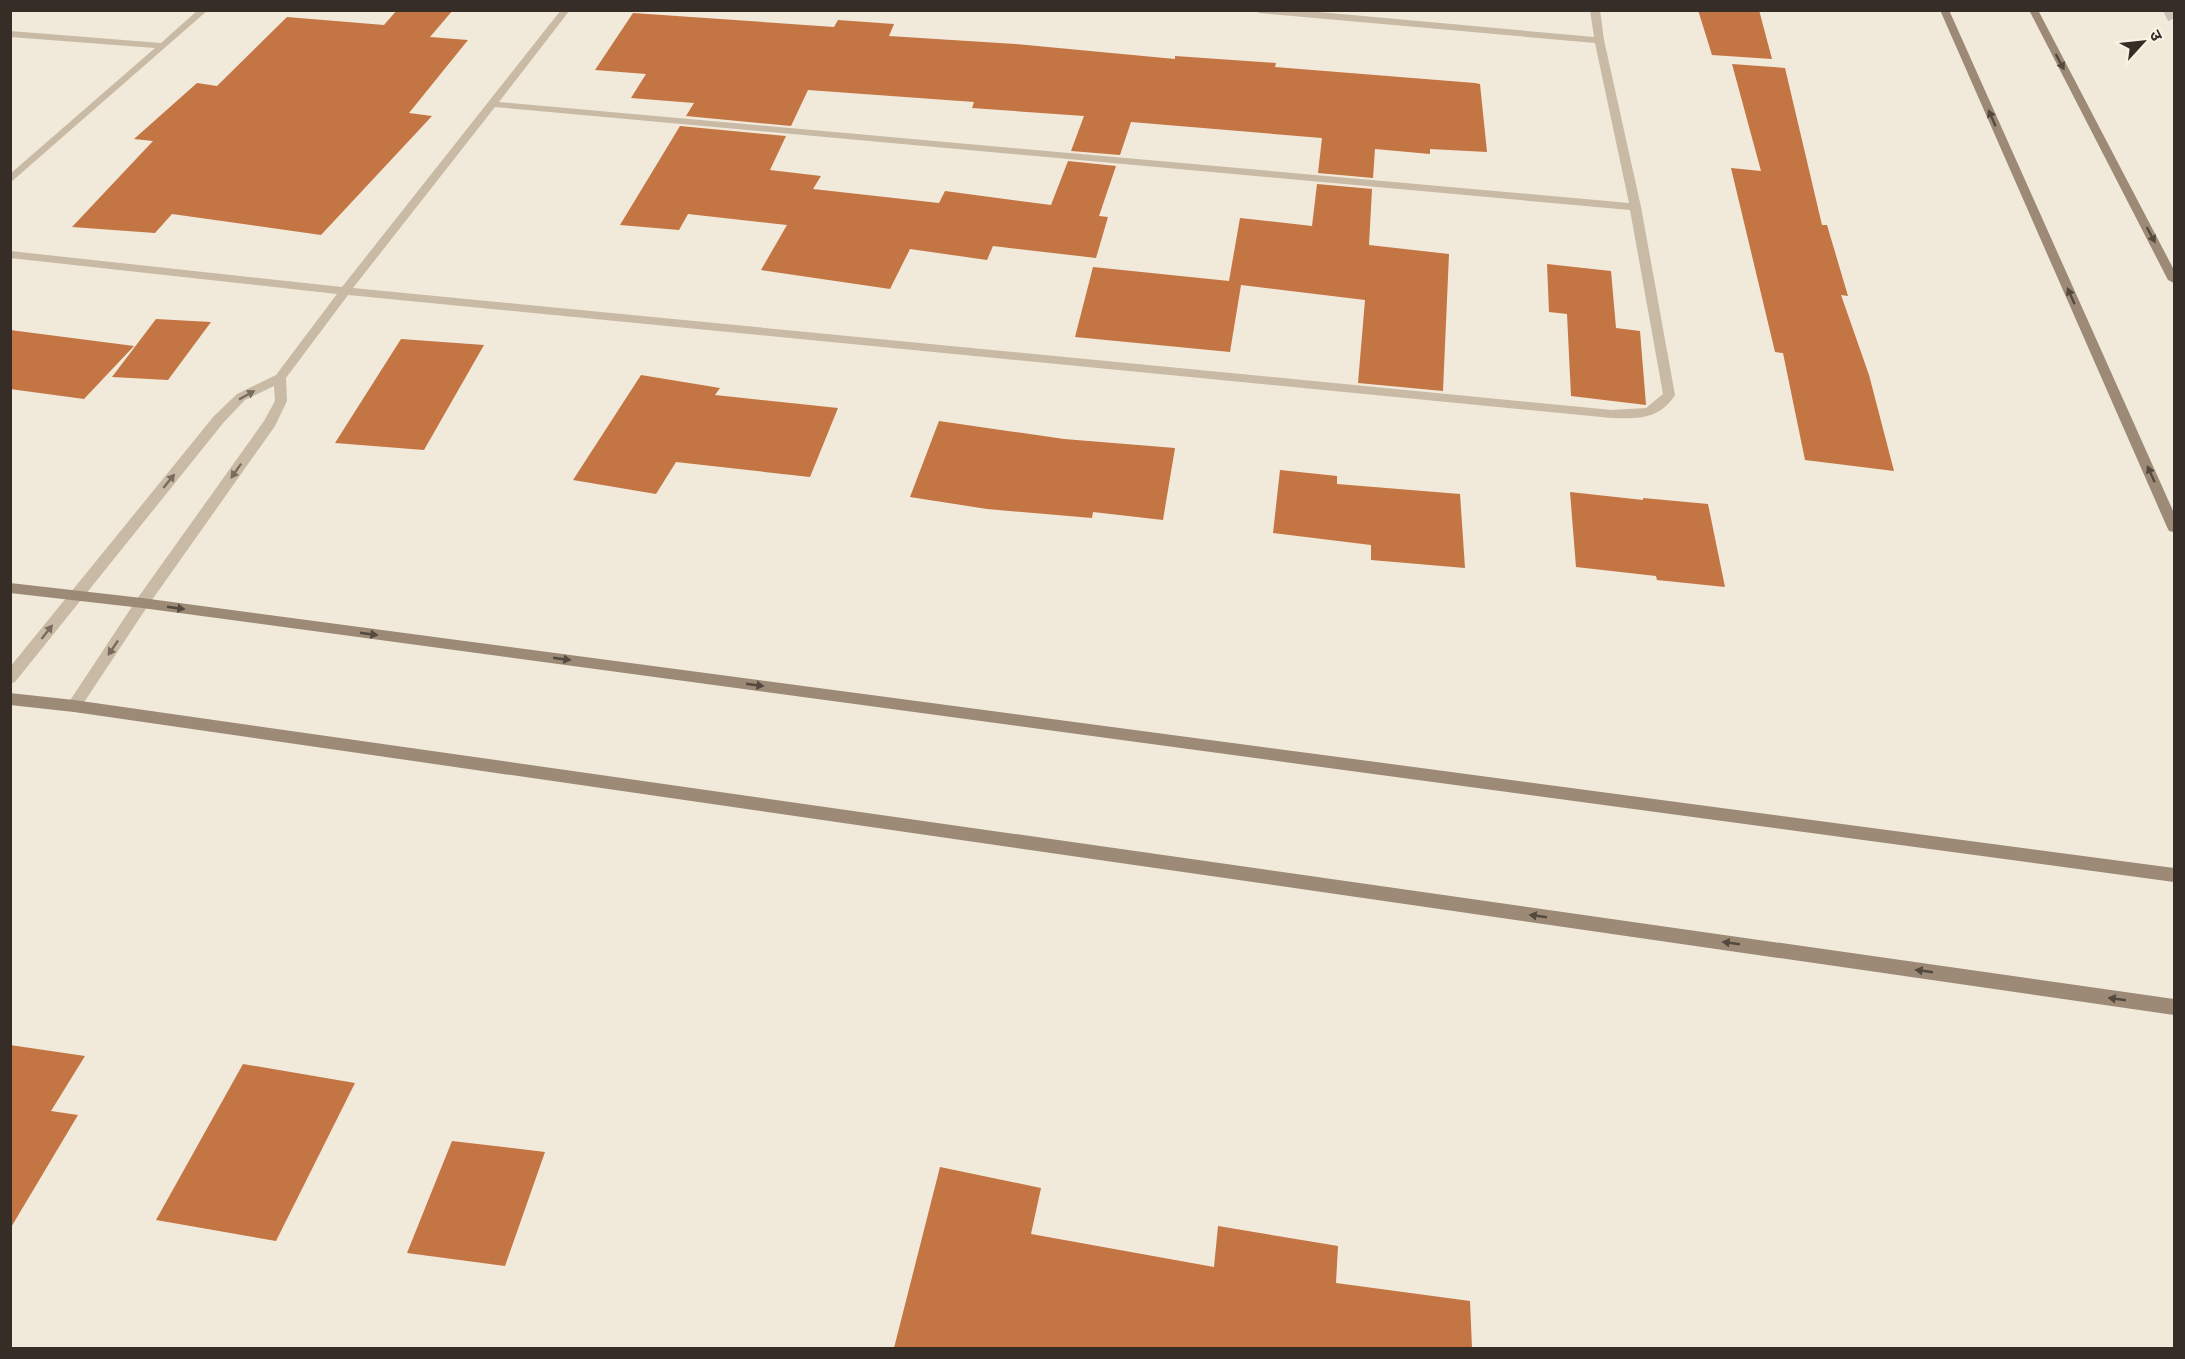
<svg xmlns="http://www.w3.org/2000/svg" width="2185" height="1359" viewBox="0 0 2185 1359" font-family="Lato,'Noto Sans Devanagari',sans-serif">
	<rect width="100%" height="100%" fill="#f1e9d9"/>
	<!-- building -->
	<path fill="#c47544" d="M397 10H453L430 37 468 40 409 113 432 116 321 235 172 214 155 233 72 227 153 141 134 139 197 83 217 86 287 17 384 25Z
		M1698 10H1759L1772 59 1712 55Z
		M633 13 834 27 838 20 894 24 889 36 1015 44 1175 59V56L1276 63 1275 67 1475 83 1480 84 1487 152 1430 149V154L1375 149 1373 178 1318 173 1322 138 1131 122 1120 155 1071 151 1084 116 972 108 974 102 808 90 791 126 686 116 694 103 631 98 646 74 595 70Z
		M1732 64 1785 68 1822 225H1827L1848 296 1841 295 1869 375 1894 471 1805 460 1783 353 1775 352 1731 168 1761 171Z
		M680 126 786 136 770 170 821 176 813 189 939 203 945 191 1051 205 1068 161 1116 166 1099 216 1108 217 1096 258 993 246 987 260 910 249 890 289 761 270 787 225 688 214 679 230 620 225Z
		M1317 184 1372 189 1369 245 1449 254 1443 391 1358 383 1365 300 1241 285 1230 352 1075 337 1093 267 1229 281 1240 218 1312 226Z
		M1547 264 1611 271 1616 328 1640 331 1646 405 1571 396 1567 314 1549 312Z
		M156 319 211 322 168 380 112 377Z
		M10 330 134 346 84 399 10 389Z
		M401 339 484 345 424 450 335 443Z
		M641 375 720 388 715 395 838 408 810 477 676 462 656 494 573 480Z
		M939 421 1064 439 1175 448 1163 520 1093 512 1092 518 987 509 910 497Z
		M1280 470 1337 476V484L1460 494 1465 568 1371 560V545L1273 533Z
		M1570 492 1643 500V498L1708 504 1725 587 1657 580 1656 576 1576 567Z
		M10 1045 85 1056 51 1111 78 1115 10 1229Z
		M243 1064 355 1083 276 1241 156 1220Z
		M452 1141 545 1152 505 1266 407 1253Z
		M940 1167 1041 1188 1031 1234 1214 1267 1218 1226 1338 1246 1336 1283 1470 1301 1472 1348H894Z"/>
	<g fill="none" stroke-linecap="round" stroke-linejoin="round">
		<!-- street-tunnel -->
		<path stroke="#cbc3b5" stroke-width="10" stroke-dasharray="10 5" stroke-linecap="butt" d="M2168 10 2174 21"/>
		<!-- street -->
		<path fill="#c9baa5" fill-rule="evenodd" d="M198 10H208L10 183V174L155 48 10 37V31L161 43Z
			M561 10H570L499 102 1629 203 1595 43 1259 13 1255 10H1297L1594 37 1590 10H1600L1604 40 1641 207 1675 395C1660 419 1638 419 1612 418L348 295 286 378 287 401 275 426 147 607 79 710 74 712 69 710 66 706 69 702 137 599 264 421 275 401 274 386 245 400 224 422 15 682 10 684V667L214 416 237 394 276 375 337 294 10 258V251L342 287ZM495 107 1630 210 1663 394 1646 408 1612 410 353 288Z"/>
		<!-- secondary -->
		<path fill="#9c8a77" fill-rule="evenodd" d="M1940 10H1949L2174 513V532L2169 531 2167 527Z
			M2029 10H2038L2174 270V283L2168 280Z
			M10 583 142 598 2174 868V882L142 608 10 593Z
			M10 693 74 700 2174 999V1015L74 712 10 705Z"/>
	</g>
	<!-- one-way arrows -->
	<defs><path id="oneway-solid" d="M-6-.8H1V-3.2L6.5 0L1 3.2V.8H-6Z" transform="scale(1.5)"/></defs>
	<g fill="#54493e">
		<use href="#oneway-solid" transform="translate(2060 62) rotate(62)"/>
		<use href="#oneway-solid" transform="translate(1992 118) rotate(-114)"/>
		<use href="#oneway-solid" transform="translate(2151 235) rotate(62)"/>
		<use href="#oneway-solid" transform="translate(2071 296) rotate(-114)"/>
		<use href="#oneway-solid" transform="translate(2151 474) rotate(-114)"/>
		<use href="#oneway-solid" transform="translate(176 608) rotate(8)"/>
		<use href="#oneway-solid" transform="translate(369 634) rotate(8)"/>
		<use href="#oneway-solid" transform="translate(562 659) rotate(8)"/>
		<use href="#oneway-solid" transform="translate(755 685) rotate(8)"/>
		<use href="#oneway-solid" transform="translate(1538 916) rotate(-172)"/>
		<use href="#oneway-solid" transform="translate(1731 943) rotate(-172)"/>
		<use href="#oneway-solid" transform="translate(1924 971) rotate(-172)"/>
		<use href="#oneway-solid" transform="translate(2117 999) rotate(-172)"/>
	</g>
	<g fill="#786c5f">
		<use href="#oneway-solid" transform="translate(247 395) rotate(-29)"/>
		<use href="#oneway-solid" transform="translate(236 471) rotate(125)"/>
		<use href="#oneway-solid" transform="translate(169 481) rotate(-51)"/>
		<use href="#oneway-solid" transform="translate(47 632) rotate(-52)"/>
		<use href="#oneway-solid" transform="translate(113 648) rotate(124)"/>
	</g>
	<!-- border -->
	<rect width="2185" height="1359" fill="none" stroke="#352d26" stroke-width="24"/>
	<!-- north arrow -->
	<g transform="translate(2143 42) rotate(63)" stroke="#f9f2e5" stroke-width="4.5" paint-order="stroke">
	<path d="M0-4.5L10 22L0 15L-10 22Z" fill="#352d26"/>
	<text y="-9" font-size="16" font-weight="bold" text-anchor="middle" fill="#352d26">उ</text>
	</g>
</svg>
